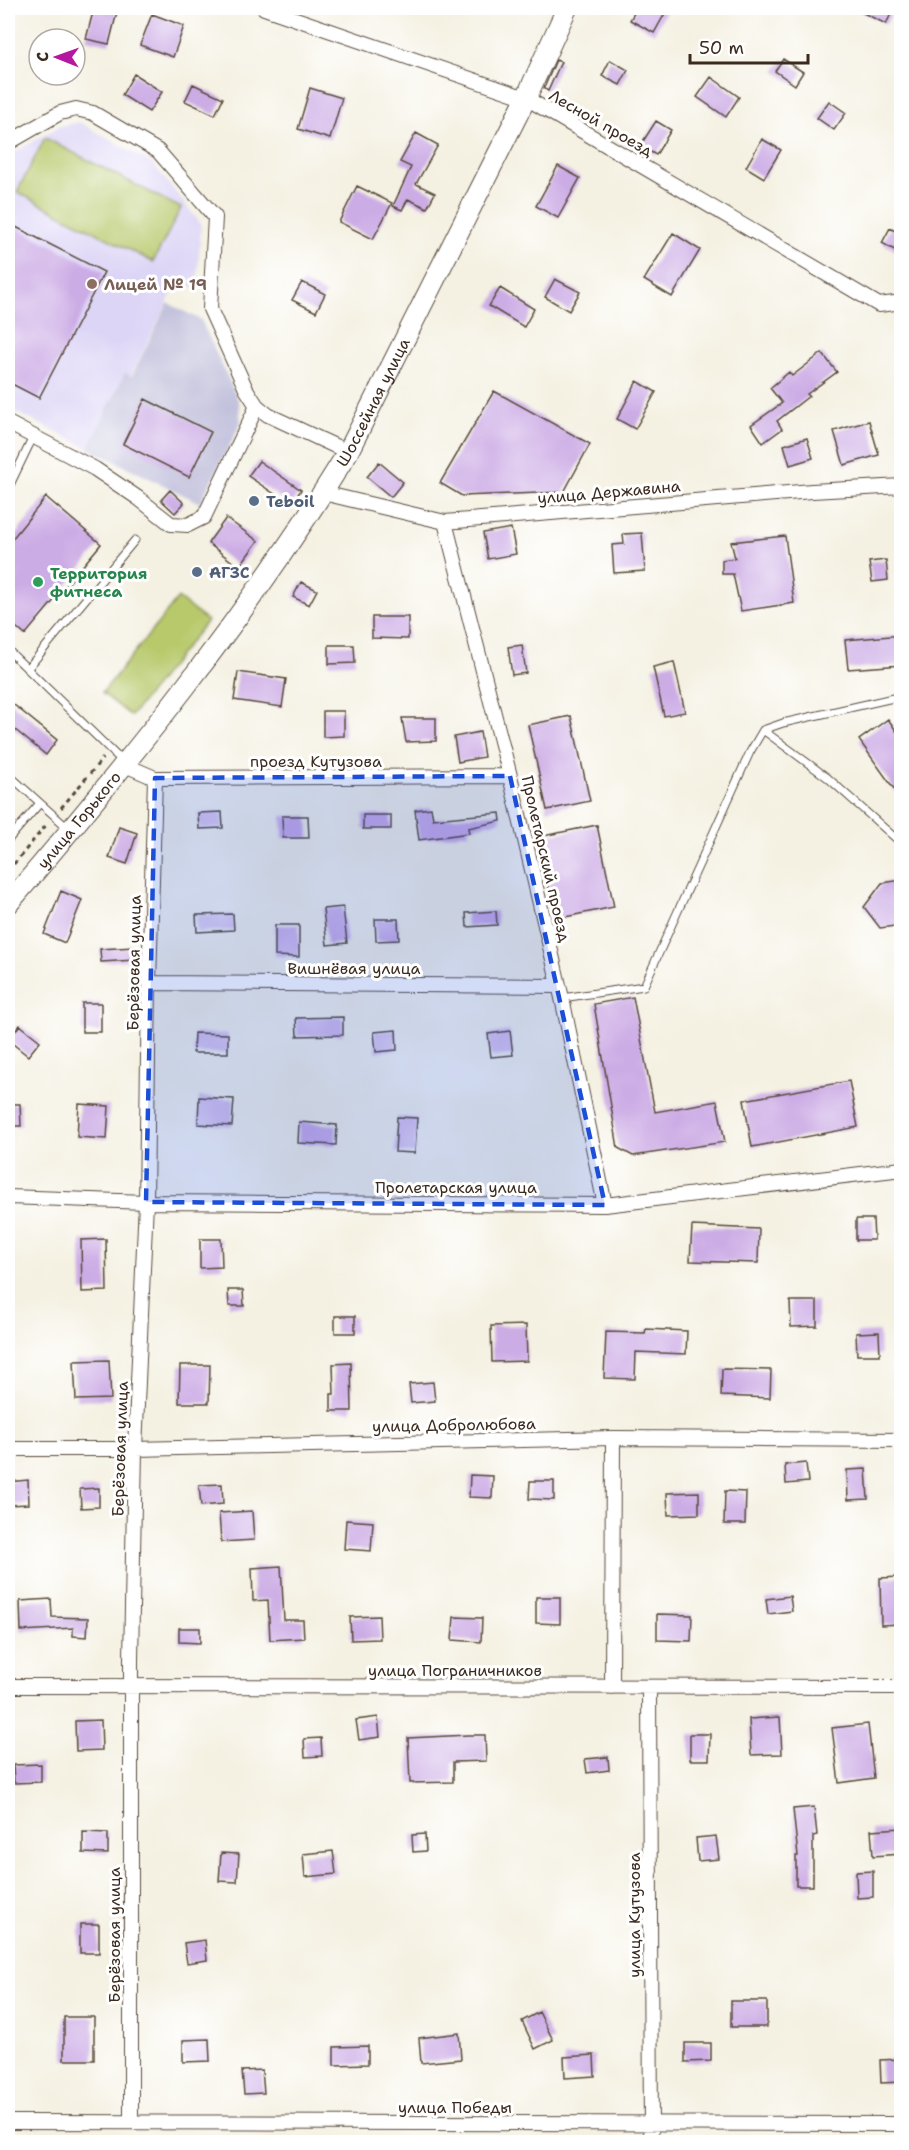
<svg xmlns="http://www.w3.org/2000/svg" width="909" height="2150" viewBox="0 0 909 2150" font-family="'Shantell Sans',sans-serif">
	<rect width="100%" height="100%" fill="#fff"/>
	<filter id="ink" filterUnits="userSpaceOnUse"><feTurbulence type="fractalNoise" baseFrequency=".0167" numOctaves="2"/><feDisplacementMap in="SourceGraphic" scale="12" xChannelSelector="R" yChannelSelector="G"/><feConvolveMatrix kernelMatrix="1 2 1 2 8 2 1 2 1" color-interpolation-filters="sRGB"/></filter>
	<filter id="wash" filterUnits="userSpaceOnUse"><feTurbulence type="fractalNoise" baseFrequency=".008" numOctaves="4" result="noise"/><feDisplacementMap in="SourceGraphic" scale="24" xChannelSelector="R" yChannelSelector="G"/><feGaussianBlur stdDeviation="1.35" result="paint"/><feColorMatrix in="noise" values="0 0 0 0 0 0 0 0 0 0 0 0 0 0 0 0 0 1.4 0 .05"/><feComposite in="paint" operator="in"/></filter>
	<g filter="url(#wash)">
		<rect width="100%" height="100%" fill="#f4f1e2"/>
		<!-- built -->
		<path fill="#ddd5f6" d="M79 122 153 164 201 224 197 288 178 281 131 376 125 374 88 448 8 408V156L60 126Z"/>
		<!-- industrial -->
		<path fill="#c2c1dc" d="M168 303 201 320 239 402 241 423 200 503 88 448 125 373 132 376Z"/>
		<!-- green -->
		<path fill="#b8c96c" stroke="#7a7a45" stroke-width="1.5" d="M45 138 181 208 153 262 17 192Z
			M178 598 207 621 131 716 102 693Z"/>
		<g id="blocks">
			<!-- building -->
			<path fill="#ccace5" d="M94 8H118L109 44 86 39Z
				M637 8H668L654 33 630 20Z
				M853 8H894L886 24Z
				M152 14 184 26 173 57 140 45Z
				M783 59 803 72 795 85 775 71Z
				M556 60 561 62 548 91 544 88Z
				M610 60 628 70 620 85 602 76Z
				M134 74 162 92 149 112 122 95Z
				M711 77 739 97 726 117 697 97Z
				M193 84 223 98 215 115 185 101Z
				M310 88 342 98 330 139 298 129Z
				M829 101 846 113 834 130 817 118Z
				M656 121 671 130 656 155 640 146Z
				M416 133 438 145 416 184 435 193 427 208 408 199 402 210 393 206 411 167 400 162Z
				M762 139 781 150 764 178 746 167Z
				M558 166 580 178 558 218 536 206Z
				M357 186 392 203 373 239 339 222Z
				M8 223 104 272 39 398 8 382Z
				M890 228 902 235V245L898 252 882 243Z
				M673 233 700 250 672 297 644 280Z
				M555 279 580 292 569 311 545 297Z
				M302 282 325 294 316 312 292 300Z
				M500 288 534 309 524 327 489 306Z
				M822 353 837 372 807 394 809 396 777 421 782 429 763 443 751 425 782 403 770 388 789 372 792 376Z
				M637 381 656 392 635 429 617 419Z
				M494 391 590 444 564 492 462 496 440 483Z
				M145 399 211 432 189 477 123 444Z
				M869 421 879 455 844 465 834 431Z
				M807 438 813 458 790 465 784 445Z
				M259 461 301 490 291 505 248 476Z
				M379 462 403 482 391 497 367 477Z
				M170 490 184 503 175 513 161 500Z
				M46 497 101 544 25 635 8 620V544Z
				M226 518 258 541 239 567 208 543Z
				M511 528 516 554 488 559 483 533Z
				M642 533 645 571 614 573 612 545 624 544 623 534Z
				M785 536 794 603 741 611 733 574H722V560L735 558 731 542Z
				M886 560 888 580 872 582 869 562Z
				M301 582 317 590 309 605 293 597Z
				M372 617H408V639L372 638Z
				M902 635V665L848 669 845 640Z
				M329 645H354L355 663 329 664Z
				M522 645 526 673 512 675 508 647Z
				M674 662 685 712 664 716 653 667Z
				M238 672 286 679 282 707 234 700Z
				M8 700 57 740 46 755 8 724Z
				M323 711H344V736L323 737Z
				M571 716 590 801 547 810 528 725Z
				M402 718H436V741L406 742Z
				M888 719 902 739V800L859 740Z
				M480 732 484 757 458 762 454 737Z
				M431 808 433 819 500 813 501 821 468 828 469 833 419 840 415 810Z
				M222 812 223 828 199 829 198 813Z
				M363 815H391V829H363Z
				M282 816H308L309 838H283Z
				M597 825 614 907 555 919 538 837Z
				M119 827 137 833 127 864 109 858Z
				M902 880V925L880 928 864 907 882 883Z
				M61 891 82 900 65 943 44 934Z
				M343 907 347 943 327 945 323 909Z
				M496 911 497 925 467 927 466 913Z
				M233 914 234 930 197 932 196 915Z
				M375 919H398L399 940 376 941Z
				M275 925H299V957L275 956Z
				M134 947 135 960 101 962 100 949Z
				M633 997 655 1112 717 1101 725 1142 633 1156 618 1148 594 1004Z
				M82 1003H101V1032H82Z
				M343 1017V1035L297 1036 296 1018Z
				M20 1025 40 1041 28 1056 8 1040Z
				M396 1030 397 1050 376 1052 374 1032Z
				M510 1031 513 1055 491 1057 488 1034Z
				M194 1033 228 1034V1053H193Z
				M849 1081 858 1127 752 1147 744 1100Z
				M199 1097 234 1099 232 1126 198 1124Z
				M8 1104H20L21 1126H8Z
				M79 1104 109 1106 107 1139 77 1137Z
				M397 1117 417 1118 415 1153 395 1152Z
				M299 1122 337 1125 336 1145 298 1143Z
				M856 1219H873L874 1240H856Z
				M692 1226 759 1229 758 1263 690 1261Z
				M106 1239 107 1291 82 1292 81 1240Z
				M200 1239H221L222 1267 200 1268Z
				M228 1290H243L244 1306H229Z
				M790 1301H817V1326L791 1327Z
				M335 1316H355V1333H335Z
				M526 1325 527 1361 492 1362 491 1326Z
				M646 1329 687 1331 686 1354 636 1352 635 1379 604 1378 606 1332 645 1333Z
				M879 1332 880 1355H857L856 1333Z
				M109 1360 111 1399 76 1400 74 1361Z
				M351 1363 352 1411H331V1394H334L333 1364Z
				M180 1365H210L209 1403H179Z
				M722 1369 771 1370 770 1398 721 1396Z
				M433 1382 435 1401 411 1403 409 1384Z
				M806 1463 808 1482 786 1484 785 1465Z
				M866 1469 868 1499 848 1500 847 1470Z
				M470 1475 493 1476 492 1498 469 1497Z
				M28 1480 29 1504 8 1505V1482Z
				M530 1481H554V1500L529 1499Z
				M222 1484 223 1504 201 1506 199 1485Z
				M99 1488V1507L81 1508 80 1489Z
				M725 1491 746 1492 745 1524H724Z
				M699 1492V1514L668 1515 667 1493Z
				M252 1511 254 1540 221 1542 219 1513Z
				M346 1520 373 1522 371 1551 344 1549Z
				M281 1566 284 1620H303L304 1638 270 1640 268 1600 253 1601 252 1568Z
				M900 1577 901 1624 881 1625 880 1578Z
				M790 1596 792 1611 768 1614 766 1599Z
				M536 1597H560V1624L536 1623Z
				M51 1599 52 1617 88 1618 87 1637 73 1636V1628L21 1631 20 1601Z
				M657 1614 692 1615 691 1641 657 1640Z
				M379 1616 380 1639 351 1640 350 1617Z
				M454 1617 482 1618 481 1642 452 1640Z
				M179 1628H200V1643L179 1642Z
				M378 1717 380 1737 359 1740 356 1720Z
				M780 1717 782 1754 751 1755 749 1719Z
				M101 1720 102 1750 76 1751 75 1721Z
				M868 1724 874 1778 839 1783 832 1728Z
				M690 1734H710L709 1760H690Z
				M468 1735H485L486 1761 453 1762V1782L410 1783 408 1738Z
				M321 1738 322 1756 305 1757 304 1739Z
				M608 1757 609 1770 587 1773 585 1759Z
				M41 1764V1782L14 1783 13 1765Z
				M814 1807 817 1835 813 1836V1886H796V1856H798L793 1809Z
				M902 1828V1854L873 1856 871 1830Z
				M83 1832 108 1833V1854L83 1853Z
				M425 1834 426 1851 413 1852 412 1835Z
				M716 1836 719 1859 698 1861 696 1838Z
				M333 1851 336 1874 305 1877 303 1854Z
				M221 1853 239 1854 237 1882 219 1881Z
				M873 1871V1897L857 1898 856 1872Z
				M80 1924H99V1953H80Z
				M205 1940 207 1960 187 1963 184 1943Z
				M731 2001H767V2027H731Z
				M539 2012 553 2040 535 2049 522 2021Z
				M64 2017H94V2060H64Z
				M459 2033 461 2059 421 2063 419 2038Z
				M209 2039 210 2061 183 2062V2040Z
				M685 2043H711V2061L685 2062Z
				M368 2046V2064L334 2065V2047Z
				M594 2055 595 2076 565 2078 564 2057Z
				M902 2059V2082L881 2083 880 2060Z
				M262 2070 264 2093 244 2094 242 2071Z"/>
		</g>
	</g>
	<g filter="url(#ink)">
		<use href="#blocks" fill-opacity="0" stroke="#57483b" stroke-width="1.5"/>
		<g fill="none" stroke-linecap="round" stroke-linejoin="round">
			<defs>
				<path id="service" d="M8 489 33 437
					M8 650 124 763
					M28 668 135 540
					M763 730 828 778 902 844
					M8 774 69 829
					M8 840 40 803
					M562 998 644 986 750 752 763 730 783 723 902 696"/>
				<path id="minor" d="M264 8 526 98 879 305 902 302
					M8 143 60 113 76 109 93 113 158 151 215 217 210 309 246 389 257 406 268 415 348 452
					M8 423 95 469 138 498 171 524 188 525 204 517 257 406
					M323 493 445 522 812 491 902 486
					M445 522 510 776 562 998 605 1205
					M125 765 155 778 510 776
					M149 983 558 986
					M8 1197 146 1202 605 1205 902 1169
					M8 1449H135L613 1438 902 1440
					M8 1686 902 1687
					M612 1687 613 1438
					M649 1687 651 2142
					M131 2121V1660L135 1449 146 1202 149 983 155 778
					M8 2122 902 2124"/>
				<g id="secondary">
					<path id="s1" d="M8 904C130 761 249 614 348 452L526 98 567 8"/>
				</g>
			</defs>
			<!-- service casing -->
			<use href="#service" stroke="#57483b" stroke-width="9"/>
			<!-- minor casing -->
			<use href="#minor" stroke="#57483b" stroke-width="16"/>
			<!-- secondary casing -->
			<use href="#secondary" stroke="#57483b" stroke-width="22"/>
			<!-- path -->
			<path stroke="#57483b" stroke-width="3" stroke-dasharray="4.5 4.5" stroke-linecap="butt" d="M61 808 103 758
				M8 871 47 824"/>
			<!-- service -->
			<use href="#service" stroke="#fff" stroke-width="7"/>
			<!-- minor -->
			<use href="#minor" stroke="#fff" stroke-width="14"/>
			<!-- secondary -->
			<use href="#secondary" stroke="#fff" stroke-width="20"/>
		</g>
	</g>
	<!-- marked area -->
	<path fill="#1d4ed8" fill-opacity="0.2" stroke="#1d4ed8" stroke-width="4.5" stroke-dasharray="12 8" stroke-linejoin="round" d="M510 776 605 1205 146 1202 155 778Z"/>
	<!-- markers -->
	<circle fill="#8d6e63" stroke="#fff" stroke-width="2" cx="92" cy="284" r="6"/>
	<g fill="#5c6f8a" stroke="#fff" stroke-width="2">
		<circle cx="254" cy="501" r="6"/>
		<circle cx="197" cy="572" r="6"/>
	</g>
	<circle fill="#2e9e5b" stroke="#fff" stroke-width="2" cx="38" cy="582" r="6"/>
	<g text-anchor="middle" dominant-baseline="central" stroke-width="6" stroke-linejoin="round" paint-order="stroke">
		<!-- street labels -->
		<g font-size="16" fill="#3b2a1e" stroke="#fff">
			<text transform="translate(601 123) rotate(30)">Лесной проезд</text>
			<text stroke="none"><textPath href="#s1" startOffset="622">Шоссейная улица</textPath></text>
			<text transform="translate(609 492) rotate(-5)">улица Державина</text>
			<text x="316" y="761">проезд Кутузова</text>
			<text stroke="none"><textPath href="#s1" startOffset="110">улица Горького</textPath></text>
			<text transform="translate(546 859) rotate(77)">Пролетарский проезд</text>
			<text transform="translate(134 963) rotate(-89)">Берёзовая улица</text>
			<text x="354" y="968">Вишнёвая улица</text>
			<text x="456" y="1187">Пролетарская улица</text>
			<text transform="translate(454 1425) rotate(-1)">улица Добролюбова</text>
			<text transform="translate(120 1449) rotate(-88)">Берёзовая улица</text>
			<text x="455" y="1670">улица Пограничников</text>
			<text transform="translate(634 1915) rotate(-90)">улица Кутузова</text>
			<text transform="translate(114 1935) rotate(-90)">Берёзовая улица</text>
			<text x="455" y="2107">улица Победы</text>
		</g>
		<!-- education labels -->
		<g font-size="16" font-weight="bold" fill="#785e54" stroke="#fff" text-anchor="start">
			<text x="104" y="284">Лицей № 19</text>
		</g>
		<!-- service labels -->
		<g font-size="16" font-weight="bold" fill="#4e5e75" stroke="#fff" text-anchor="start">
			<text x="266" y="501">Teboil</text>
			<text x="209" y="572">АГЗС</text>
		</g>
		<!-- leisure labels -->
		<g font-size="16" font-weight="bold" fill="#27864d" stroke="#fff" text-anchor="start">
			<text x="50" y="573">Территория<tspan x="50" dy="18">фитнеса</tspan></text>
		</g>
	</g>
	<!-- margin -->
	<rect width="909" height="2150" fill="none" stroke="#fff" stroke-width="30"/>
	<!-- north arrow -->
	<g transform="translate(57 57) rotate(271)"><circle r="28" fill="#ffffff" stroke="#b1aaa5" stroke-width="1.5"/>
	<path d="M0-4.5L10 22L0 15L-10 22Z" fill="#b5179e"/>
	<text y="-9" font-size="16" font-weight="bold" text-anchor="middle" fill="#3b2a1e">С</text>
	</g>
	<!-- scale -->
	<path d="M690 54v9h118v-9" fill="none" stroke="#3b2a1e" stroke-width="3"/>
	<text x="699" y="54" font-size="18" fill="#3b2a1e" stroke="#ffffff" stroke-width="4.5" paint-order="stroke">50 m</text>
</svg>
